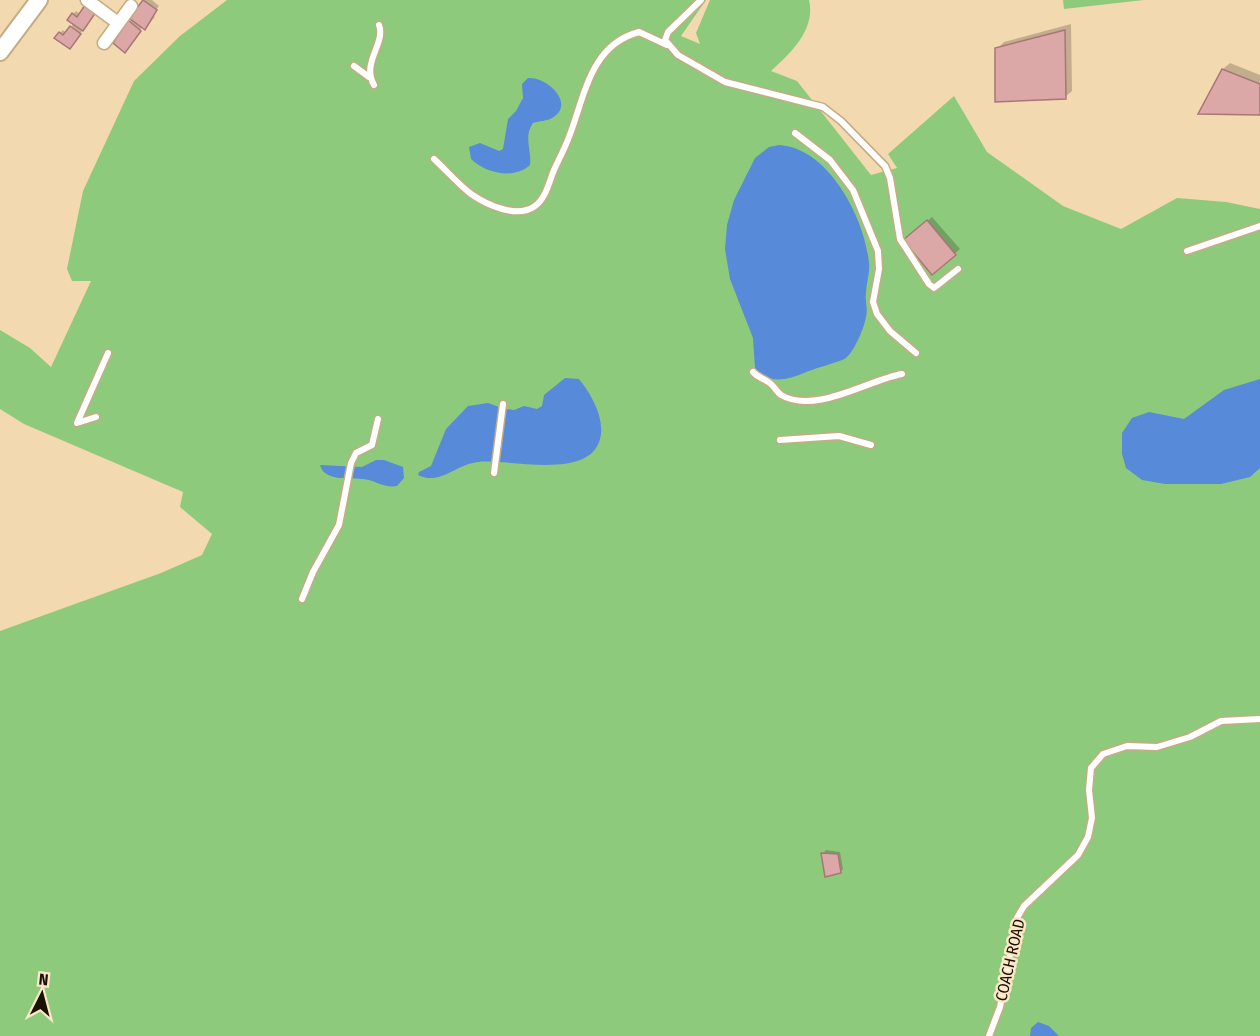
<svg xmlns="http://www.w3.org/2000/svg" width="1260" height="1036" viewBox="0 0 1260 1036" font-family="'Fira Sans Condensed',sans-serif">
	<rect width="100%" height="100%" fill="#f3d9b0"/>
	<!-- green -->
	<path fill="#8eca7c" d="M227 0H706L681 36 700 44 696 33 710 0H809C816 29 791 53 771 71L797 81 871 175 897 168 888 154 954 96 987 152 1063 206 1121 229 1177 198 1226 202 1260 209V1036H0V631L161 573 202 555 212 534 180 507 183 492 24 424 0 409V330L30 348 51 367 91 281H72L67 269 83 191 134 81 180 36Z
		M1063 0H1144L1064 9Z"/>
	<!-- water -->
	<path fill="#578ad9" d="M528 78C548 77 576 104 552 118 548 121 539 121 533 123 523 137 532 150 530 165 514 180 485 173 471 159L469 147 480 143 499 151 503 149 508 119 516 111 523 98 522 84Z
		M779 145C829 148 865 219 869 263 870 274 866 283 866 294 865 302 868 309 866 317 864 328 855 350 846 358 843 361 812 369 804 373 787 380 769 385 755 368L753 338 730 279 725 249 727 225 734 200 755 158 769 147Z
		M565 378 579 379C591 394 603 415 601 434 595 483 509 458 478 462 456 464 440 486 418 475L419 472 431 466 446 429 468 406 488 403 505 409 514 410 524 406 537 409 542 406 544 395Z
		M1260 379V468L1250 477 1221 484H1165L1142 480 1126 468 1122 454V433L1132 418 1149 412 1184 419 1224 390Z
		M376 460H384L403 467 404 478 397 486C386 488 379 483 369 480 355 476 325 484 320 465L362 467Z
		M1038 1022 1049 1026 1059 1036H1030L1031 1028Z"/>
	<!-- shadow -->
	<path fill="#0003" d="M145 0H152L159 6 152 15 155 17 145 28 143 26 128 48 115 43Z
		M76 11 80 14 83 30 72 44 60 33 63 30 66 33 74 23 73 14Z
		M1071 24 1072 91 1065 97 997 49 1004 42Z
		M1230 63 1260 75V114L1223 69Z
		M932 217 960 249 933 273 910 236Z
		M826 850 840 852 843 869 840 872 823 853Z"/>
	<!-- building -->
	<path fill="#dba7a7" stroke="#a77777" stroke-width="1.5" d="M143 0 157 10 145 30 129 18Z
		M85 5 96 12 83 31 67 20 72 13 77 17Z
		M128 20 141 31 125 53 113 43Z
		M70 26 81 34 70 49 54 38 59 32 63 35Z
		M1065 30 1066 99 995 102V48Z
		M1222 69 1260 84V115L1198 114Z
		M927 220 956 255 932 275 903 240Z
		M821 853 838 854 841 873 825 877Z"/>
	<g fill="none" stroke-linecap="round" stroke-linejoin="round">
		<defs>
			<path id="lane" d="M701 0 668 32 665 40 678 55 725 82 823 107 841 121 885 166 890 178 900 239 929 284 934 288 958 269
				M354 66 369 77
				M374 85C361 63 386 43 379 25
				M795 133 830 160 853 190 878 251 879 269 873 302 877 314 890 331 916 353
				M434 159C446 170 458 184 471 194 487 205 517 219 535 206 546 198 549 182 554 170 559 159 565 148 569 137 585 96 590 45 639 32L667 45
				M1187 251 1260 226
				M753 372C758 378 766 379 772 385 775 388 777 392 781 395 815 415 868 380 902 374
				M96 417 77 423 108 353
				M780 440 839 436 871 445
				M494 473 503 404
				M302 599 313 572 339 525 351 463 356 453 372 445 378 419
				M989 1036 1000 1007 1017 918 1024 906 1078 855 1088 837 1092 818 1089 790 1091 768 1103 754 1127 746 1157 747 1190 737 1221 721 1260 719"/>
			<path id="street" d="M87 0 118 23
				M104 43 131 6"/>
			<path id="secondary" d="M0 52 39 0"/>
		</defs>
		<!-- lane casing -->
		<use href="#lane" stroke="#c5ac84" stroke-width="9"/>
		<!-- street casing -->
		<use href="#street" stroke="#c5ac84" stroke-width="15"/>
		<!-- secondary casing -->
		<use href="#secondary" stroke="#c5ac84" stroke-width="20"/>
		<!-- lane -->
		<use href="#lane" stroke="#fff" stroke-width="6"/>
		<!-- street -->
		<use href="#street" stroke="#fff" stroke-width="12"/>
		<!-- secondary -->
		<use href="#secondary" stroke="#fff" stroke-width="16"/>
	</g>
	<g text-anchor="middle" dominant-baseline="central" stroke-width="5" stroke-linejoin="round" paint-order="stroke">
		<!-- street labels -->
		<g font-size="16" fill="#1b1204" stroke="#fce7c7">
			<text transform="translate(1010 960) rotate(-77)">COACH ROAD</text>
		</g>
	</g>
	<!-- north arrow -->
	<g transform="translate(42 994) rotate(6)" stroke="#fce7c7" stroke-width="4.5" paint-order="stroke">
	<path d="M0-4.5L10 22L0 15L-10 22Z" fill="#1b1204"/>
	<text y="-9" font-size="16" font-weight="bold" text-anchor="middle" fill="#1b1204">N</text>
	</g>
</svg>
